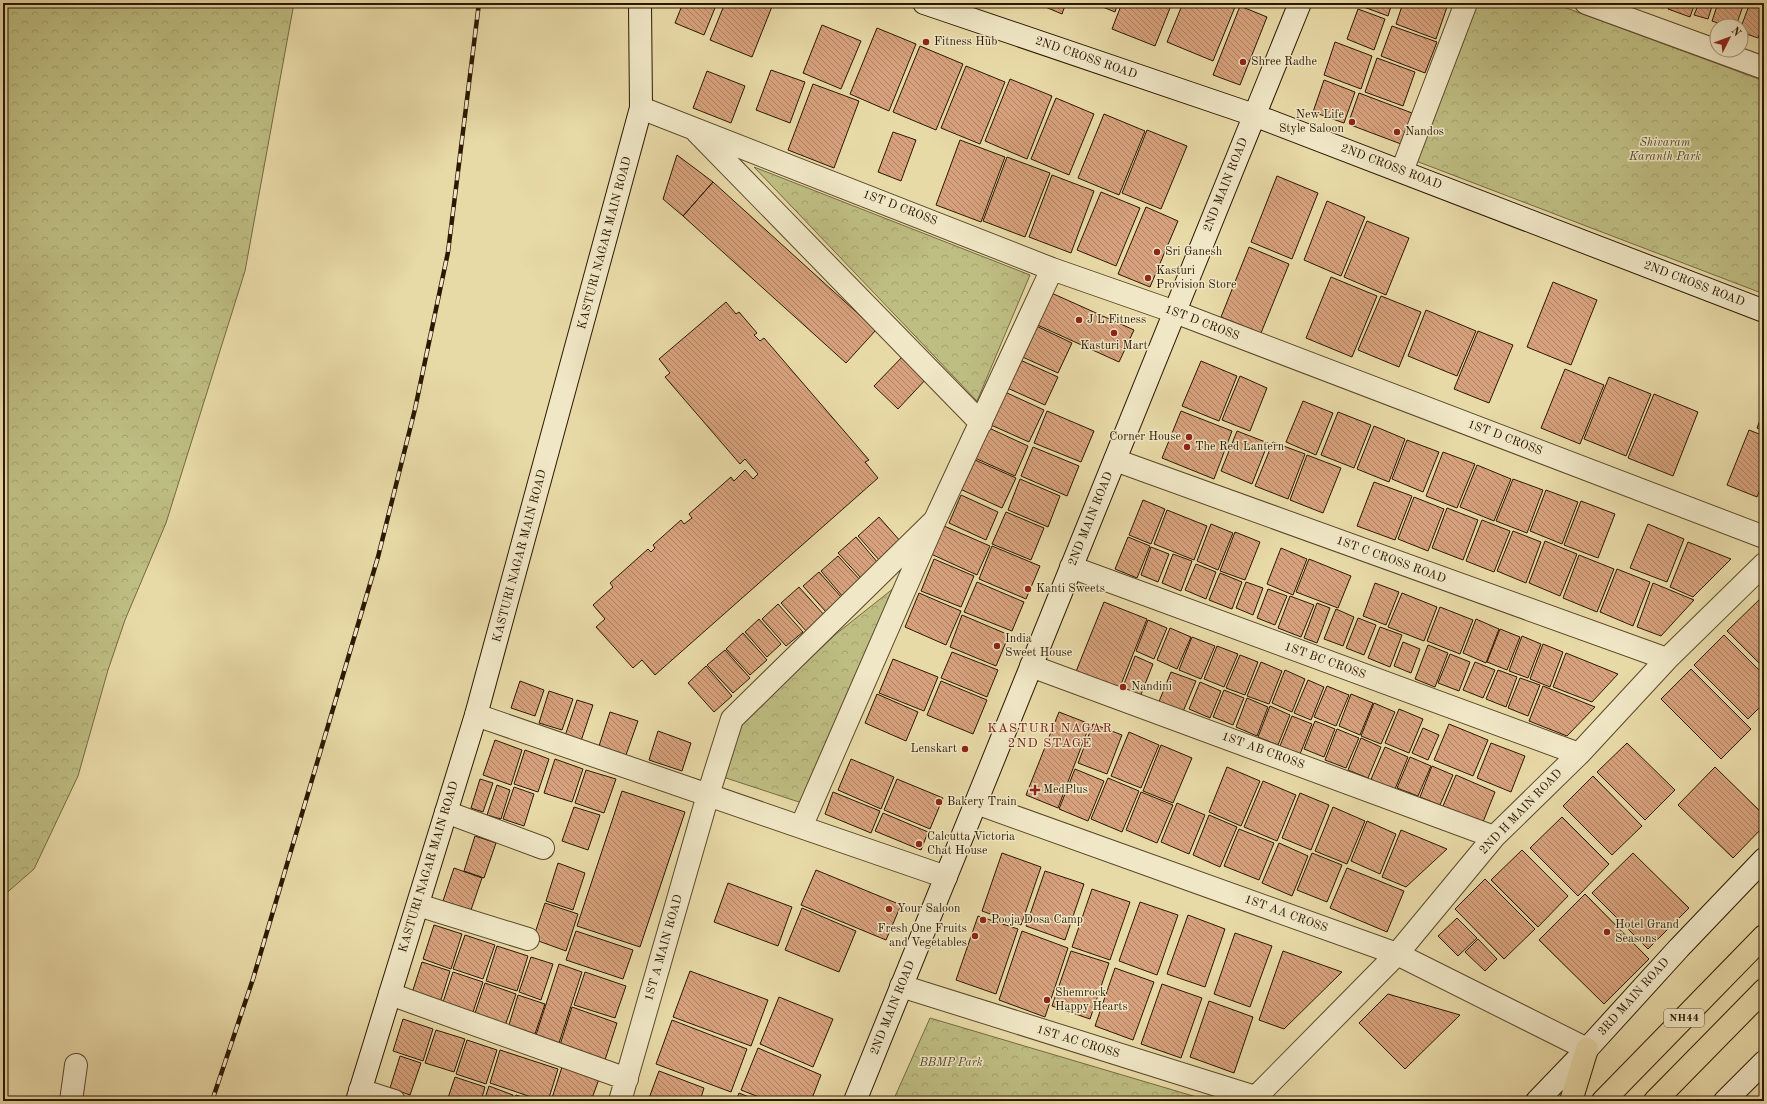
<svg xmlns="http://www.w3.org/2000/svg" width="1767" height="1104" viewBox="0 0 1767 1104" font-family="'Old Standard TT',serif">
	<defs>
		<pattern id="forest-crowns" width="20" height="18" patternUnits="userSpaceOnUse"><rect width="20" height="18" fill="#bebd82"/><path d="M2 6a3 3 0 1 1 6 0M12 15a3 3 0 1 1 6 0" fill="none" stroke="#a3a26e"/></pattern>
		<pattern id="building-back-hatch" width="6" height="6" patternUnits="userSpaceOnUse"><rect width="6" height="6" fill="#d6a17c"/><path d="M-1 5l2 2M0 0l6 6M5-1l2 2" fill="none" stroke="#ae8263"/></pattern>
	</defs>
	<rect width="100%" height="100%" fill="#e8daa7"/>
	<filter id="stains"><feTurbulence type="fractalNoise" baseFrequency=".005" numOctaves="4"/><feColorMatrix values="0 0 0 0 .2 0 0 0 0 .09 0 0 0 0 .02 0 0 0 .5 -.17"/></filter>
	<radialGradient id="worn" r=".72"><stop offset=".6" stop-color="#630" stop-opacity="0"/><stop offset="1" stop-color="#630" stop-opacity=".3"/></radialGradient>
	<!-- forest -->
	<path fill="url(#forest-crowns)" stroke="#756a42" d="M3 3H294L245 271 166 523 125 620 108 670 78 776 34 869 3 896Z
		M1474 3H1553L1764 81V294L1416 161Z
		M754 167 1030 275 977 401Z
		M894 588 805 804 723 777 741 724 836 634Z
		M930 1018 1210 1101H893Z"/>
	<!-- building -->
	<path fill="url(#building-back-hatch)" stroke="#2c1801" d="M683 3H717L704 35 675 23Z
		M725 3 773 4 752 57 710 40Z
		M1036 3H1066L1062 14Z
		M1093 3H1118L1115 12Z
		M1122 3H1172L1155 46 1112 29Z
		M1183 3H1225L1235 7 1213 61 1167 42Z
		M1353 3H1392L1388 16Z
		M1403 3 1448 4 1436 39 1396 24Z
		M1649 3H1664L1663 8Z
		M1670 3H1695L1690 17 1668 9Z
		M1699 3H1713L1708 19 1694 15Z
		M1718 3H1744L1736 26H1727L1712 21Z
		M1750 3 1764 4V21L1758 38 1741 32V27Z
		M1240 6 1267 17 1240 85 1213 75Z
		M1358 9 1385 19 1374 50 1347 39Z
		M822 25 861 41 841 89 803 73Z
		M1392 26 1437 42 1425 73 1381 56Z
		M877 28 916 44 889 111 850 94Z
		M1335 42 1372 56 1361 89 1324 75Z
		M920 46 963 64 936 130 893 112Z
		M1377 58 1415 72 1403 106 1365 92Z
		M966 66 1005 82 980 144 941 128Z
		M771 70 805 82 790 123 756 110Z
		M707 71 745 86 731 123 693 108Z
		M1010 79 1052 96 1027 159 985 141Z
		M1324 80 1355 92 1344 123 1313 112Z
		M813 84 859 101 834 168 788 150Z
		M1359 93 1412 113 1401 144 1348 124Z
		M1056 98 1094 114 1069 175 1031 159Z
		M1104 114 1145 131 1119 195 1078 178Z
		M1147 130 1187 146 1161 209 1122 193Z
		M893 132 916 140 901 181 878 172Z
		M960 140 1005 157 981 222 936 205Z
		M677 155 713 182 683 216 663 199Z
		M1007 157 1050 173 1025 237 983 221Z
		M1052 175 1094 191 1071 253 1029 237Z
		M1277 176 1318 193 1292 259 1251 242Z
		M713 182 876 330 846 363 683 216Z
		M1101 192 1140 208 1116 266 1077 250Z
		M1327 201 1365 217 1341 276 1304 260Z
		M1146 207 1178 221 1150 287 1118 274Z
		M1367 221 1409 238 1386 295 1344 277Z
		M1249 247 1289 264 1261 333 1221 317Z
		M1331 277 1377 296 1352 357 1306 338Z
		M1553 282 1597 300 1571 365 1527 347Z
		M1047 291 1134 330 1119 362 1033 323Z
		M1381 296 1421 312 1399 367 1358 350Z
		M726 302 736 314 739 312 757 333 754 335 760 341 764 338 869 460 865 462 878 478 655 675 642 660 633 668 596 627 605 619 593 605 613 587 610 583 648 549 651 552 655 548 653 545 681 520 684 524 692 518 689 514 731 477 734 481 745 470 753 479 758 474 745 459 740 464 665 377 670 373 659 359Z
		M1426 310 1476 331 1457 376 1408 356Z
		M1032 324 1072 343 1058 373 1018 355Z
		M1478 331 1513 345 1489 403 1454 389Z
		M904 355 928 377 898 409 874 386Z
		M1018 359 1058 377 1045 405 1005 387Z
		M1201 361 1237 376 1219 421 1182 406Z
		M1565 369 1604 385 1580 444 1541 428Z
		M1240 376 1267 388 1250 431 1222 420Z
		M1609 377 1651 394 1626 456 1584 439Z
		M1005 392 1044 410 1029 442 991 425Z
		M1654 394 1698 412 1673 476 1628 458Z
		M1303 401 1333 413 1316 455 1286 442Z
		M1764 410V431L1757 428Z
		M1047 411 1094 431 1081 462 1034 443Z
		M1181 411 1232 431 1214 479 1162 458Z
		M1338 412 1371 425 1354 468 1321 455Z
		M1374 426 1405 439 1389 482 1357 469Z
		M989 428 1028 446 1015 476 975 458Z
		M1749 430 1764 436V480L1757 497 1727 485Z
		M1237 431 1268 443 1252 484 1221 471Z
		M1407 440 1439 452 1423 492 1392 479Z
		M1273 442 1305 454 1288 499 1255 486Z
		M1033 447 1079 466 1067 496 1021 476Z
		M1443 452 1475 464 1457 508 1426 496Z
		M1307 455 1341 468 1323 513 1290 500Z
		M973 459 1016 478 1002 508 960 489Z
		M1477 465 1511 479 1494 521 1460 507Z
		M1020 479 1060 496 1048 527 1008 510Z
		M1513 479 1543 490 1527 533 1496 521Z
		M1374 482 1412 496 1395 540 1357 526Z
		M1546 490 1578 502 1562 544 1530 531Z
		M961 495 998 512 986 540 949 523Z
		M1414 497 1444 509 1428 551 1398 539Z
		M1143 500 1165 509 1151 544 1129 535Z
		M1581 501 1615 514 1598 558 1564 545Z
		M1447 508 1478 520 1463 560 1432 548Z
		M1167 510 1207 526 1194 560 1154 544Z
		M1006 512 1044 528 1031 560 992 544Z
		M879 517 901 542 880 561 858 536Z
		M1482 520 1510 531 1494 572 1466 561Z
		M1211 524 1233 533 1218 570 1197 561Z
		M1648 524 1684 539 1667 582 1630 568Z
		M944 526 990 546 977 575 931 554Z
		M1513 531 1541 542 1526 583 1497 571Z
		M1235 532 1260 542 1245 580 1220 571Z
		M856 537 878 563 861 578 838 553Z
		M1128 537 1150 546 1137 578 1115 569Z
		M1545 541 1577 554 1560 596 1529 583Z
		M1688 542 1731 559 1693 597 1670 587Z
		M992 546 1040 566 1026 599 979 579Z
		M1151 547 1169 554 1158 582 1141 575Z
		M1281 548 1307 559 1293 595 1267 584Z
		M1173 554 1192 561 1181 591 1162 583Z
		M1579 555 1614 569 1597 612 1563 598Z
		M838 556 861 581 843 597 821 571Z
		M934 559 974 576 961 607 921 591Z
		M1309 559 1351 576 1338 608 1296 592Z
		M1196 564 1216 572 1206 599 1185 590Z
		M1617 569 1650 582 1633 626 1600 612Z
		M819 572 842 598 826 612 803 586Z
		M1220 573 1242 582 1232 609 1209 600Z
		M977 582 1024 602 1012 631 964 612Z
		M1246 582 1263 588 1253 615 1236 608Z
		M1375 583 1399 592 1386 625 1363 616Z
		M1653 583 1694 600 1661 636 1637 627Z
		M799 587 825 616 807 632 781 603Z
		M1268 589 1287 596 1275 625 1257 618Z
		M919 593 961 611 946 645 905 627Z
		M1402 593 1437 607 1424 641 1388 627Z
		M1290 596 1314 605 1301 637 1278 628Z
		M1762 597 1764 599V668L1727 631Z
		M1104 602 1147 619 1118 692 1075 674Z
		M1317 603 1330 608 1317 643 1304 638Z
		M778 604 803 632 786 646 762 619Z
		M1440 607 1473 620 1460 654 1427 641Z
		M1336 609 1354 617 1343 646 1324 639Z
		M962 615 1009 635 996 666 950 647Z
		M1358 618 1376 625 1364 655 1346 648Z
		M759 619 781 644 767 657 745 632Z
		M1476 619 1499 629 1486 663 1463 653Z
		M1148 620 1167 628 1154 659 1136 651Z
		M1380 627 1402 635 1390 667 1368 658Z
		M1170 628 1191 637 1177 669 1157 660Z
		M1500 629 1520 637 1507 670 1487 662Z
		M743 633 767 660 750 675 726 649Z
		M1724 635 1764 675V703L1748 719 1694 665Z
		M1522 636 1541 644 1528 678 1509 671Z
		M1192 637 1215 646 1201 679 1179 670Z
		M1403 642 1420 649 1411 673 1394 666Z
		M1543 644 1563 652 1550 687 1530 679Z
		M1428 645 1448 653 1435 687 1415 679Z
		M1217 646 1238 654 1224 687 1204 679Z
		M725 650 750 678 733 693 707 665Z
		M952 652 998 670 987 697 941 678Z
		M1566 653 1618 674 1592 702 1553 687Z
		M1450 654 1470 662 1459 691 1438 683Z
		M1240 655 1258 662 1245 695 1226 688Z
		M1135 656 1153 664 1140 697 1122 689Z
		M893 659 938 677 924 711 879 693Z
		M1261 662 1282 671 1269 704 1247 696Z
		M1475 662 1495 670 1483 698 1463 690Z
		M706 666 732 696 714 712 688 683Z
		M1691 669 1751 729 1721 759 1661 699Z
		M1285 670 1305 679 1292 712 1272 703Z
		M1498 670 1517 677 1506 707 1486 699Z
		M1171 672 1196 681 1182 714 1158 704Z
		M1520 678 1540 685 1528 716 1508 708Z
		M1308 680 1324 687 1311 720 1294 713Z
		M520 681 544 690 535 716 511 708Z
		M941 681 987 700 973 734 927 715Z
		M1200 682 1221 691 1210 718 1189 709Z
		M1327 686 1349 695 1336 726 1314 717Z
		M1543 686 1595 707 1567 736 1529 721Z
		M1224 690 1244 698 1233 725 1213 717Z
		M549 691 573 699 562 730 539 723Z
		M877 694 918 712 906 741 865 723Z
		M1351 694 1373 703 1360 735 1339 726Z
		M1247 698 1268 707 1257 736 1236 727Z
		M577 700 593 705 581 741 565 736Z
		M1374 703 1395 712 1381 744 1361 736Z
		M1270 706 1290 715 1278 745 1258 737Z
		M1399 709 1423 719 1409 753 1385 743Z
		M610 712 638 721 626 755 599 746Z
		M1059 712 1090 724 1058 808 1026 795Z
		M1292 716 1312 724 1300 754 1280 746Z
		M1315 721 1335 729 1324 757 1304 749Z
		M1093 724 1122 735 1107 774 1078 763Z
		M1449 724 1488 740 1473 776 1434 760Z
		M1423 728 1439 735 1428 760 1412 753Z
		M1337 729 1359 738 1346 768 1325 760Z
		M658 731 691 743 682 771 649 760Z
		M1129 732 1159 745 1141 788 1111 776Z
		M1361 738 1381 747 1368 778 1348 770Z
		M495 740 522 750 511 785 483 775Z
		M1491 743 1525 756 1511 792 1477 778Z
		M1627 743 1675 790 1645 820 1597 772Z
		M1161 745 1192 758 1173 803 1143 791Z
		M1385 747 1408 757 1393 794 1369 784Z
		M525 750 549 759 538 792 514 784Z
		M1410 757 1431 766 1418 796 1397 788Z
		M555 759 583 769 572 802 544 793Z
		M851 759 894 777 881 809 838 790Z
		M1432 766 1453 775 1440 805 1420 797Z
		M1227 767 1260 781 1241 826 1209 812Z
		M1715 767 1764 815V826L1733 858 1678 805Z
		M1075 769 1104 781 1088 821 1059 809Z
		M586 770 616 779 604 813 575 803Z
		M1456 775 1495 792 1483 822 1443 806Z
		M1593 776 1642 826 1612 855 1563 806Z
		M1108 778 1139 791 1122 832 1091 819Z
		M480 779 493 783 483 812 471 808Z
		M897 779 943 798 930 829 884 810Z
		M1263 781 1296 795 1277 841 1244 827Z
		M497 785 510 790 501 819 487 815Z
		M514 787 534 794 524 826 503 819Z
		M622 791 685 812 640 947 577 926Z
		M833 792 880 811 871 833 825 814Z
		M1141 792 1173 805 1157 843 1126 830Z
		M1300 793 1329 805 1311 850 1282 838Z
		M1177 803 1205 815 1189 854 1161 842Z
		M574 807 600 815 588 850 562 841Z
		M1333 807 1365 821 1347 864 1315 851Z
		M883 813 928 832 921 850 875 831Z
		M1209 815 1237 827 1220 867 1193 855Z
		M1562 817 1609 864 1578 896 1530 848Z
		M1367 821 1396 834 1380 874 1351 861Z
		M1239 829 1274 843 1259 880 1224 866Z
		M1401 830 1447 849 1406 887 1382 877Z
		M475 836 496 843 484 878 464 871Z
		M1279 843 1308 856 1292 896 1262 883Z
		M1522 850 1568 896 1538 927 1491 880Z
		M1002 853 1041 867 1021 925 982 911Z
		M1312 853 1342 865 1327 902 1297 890Z
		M1633 853 1689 908 1648 949 1592 893Z
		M558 863 585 873 573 910 546 901Z
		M454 868 482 878 471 910 443 901Z
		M1347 868 1404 891 1387 932 1330 908Z
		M816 870 901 905 886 940 801 905Z
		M1045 871 1084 884 1065 940 1026 926Z
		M1485 879 1535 929 1504 959 1455 909Z
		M728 883 792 907 778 946 714 922Z
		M1092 889 1130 902 1110 960 1072 947Z
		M1585 894 1649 959 1604 1004 1539 940Z
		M1140 902 1178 915 1157 975 1119 961Z
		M545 903 578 914 566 951 533 939Z
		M802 908 856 931 839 972 785 950Z
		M1188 915 1225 929 1205 987 1167 974Z
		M978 916 1018 929 996 994 956 980Z
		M1457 918 1477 938 1458 956 1438 936Z
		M434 925 462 934 451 969 423 959Z
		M576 931 633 950 623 979 566 960Z
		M1022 931 1068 948 1045 1017 999 1000Z
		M1235 933 1272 946 1250 1007 1214 994Z
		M465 935 495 945 483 979 453 969Z
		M1478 939 1497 959 1485 971 1465 952Z
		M497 946 528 956 517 991 486 981Z
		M1071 951 1109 963 1090 1019 1052 1006Z
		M1283 951 1342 972 1284 1029 1259 1020Z
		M531 957 553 964 541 1000 519 992Z
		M422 962 450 971 440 1003 412 993Z
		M559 964 582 972 559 1043 536 1035Z
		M1115 968 1154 982 1133 1040 1095 1026Z
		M690 971 768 1000 751 1046 673 1017Z
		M453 972 483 982 472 1015 442 1005Z
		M585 972 626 986 615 1018 574 1005Z
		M485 983 516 994 505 1026 474 1016Z
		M1162 984 1202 998 1181 1058 1141 1044Z
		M1388 994 1460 1015 1405 1069 1359 1023Z
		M518 995 545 1004 534 1037 508 1028Z
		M779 997 833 1019 813 1067 760 1044Z
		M1209 1001 1253 1017 1234 1073 1190 1057Z
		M572 1007 617 1023 604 1063 559 1048Z
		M403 1019 433 1029 423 1061 393 1051Z
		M672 1020 747 1049 731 1092 656 1064Z
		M436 1030 465 1039 454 1072 425 1063Z
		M467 1040 497 1050 486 1084 456 1074Z
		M758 1048 821 1075 811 1101H769L741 1090Z
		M500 1050 558 1069 548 1101H543L490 1083Z
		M400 1056 421 1063 410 1095 390 1088Z
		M562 1067 599 1079 591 1101H551Z
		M659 1071 704 1088 700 1101H648Z
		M455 1077 485 1087 481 1101H447Z
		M489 1086 513 1095 511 1101H484Z
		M739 1093 759 1101H736Z
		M516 1095 534 1101H514Z"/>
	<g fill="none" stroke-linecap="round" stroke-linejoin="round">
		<defs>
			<path id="street" d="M1586 3 1764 68
				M641 108 1052 269 1175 312 1764 537
				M697 132 981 423
				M1402 171 1466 3
				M1115 460 1667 659
				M1071 567 1579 754
				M1031 666 1494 837
				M476 715 946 877
				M976 803 1397 954 1587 1049
				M446 812 543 848
				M801 827 935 520 1052 269
				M418 905 528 939
				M901 986 1255 1097
				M390 994 627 1079
				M360 1090 394 1101
				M71 1101 76 1065
				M620 1101 708 795 732 719 935 520
				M1252 1101 1397 954 1494 837 1579 754 1667 659 1764 564"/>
			<path id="secondary" d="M924 3 1254 115 1764 311
				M357 1101 476 715 641 108 640 3
				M855 1101 1300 3
				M1537 1101 1587 1049 1679 948 1764 859
				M1725 1101 1764 1062"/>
			<path id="highway" d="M1571 1101 1587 1049
				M1603 1101 1764 936
				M1655 1101 1764 990"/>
		</defs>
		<!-- street casing -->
		<use href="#street" stroke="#5b482a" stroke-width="24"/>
		<!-- secondary casing -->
		<use href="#secondary" stroke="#2c1801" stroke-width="24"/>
		<!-- highway casing -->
		<use href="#highway" stroke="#2c1801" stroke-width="24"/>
		<!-- street -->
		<use href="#street" stroke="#f0e7c6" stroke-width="22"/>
		<!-- secondary -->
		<use href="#secondary" stroke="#f0e7c6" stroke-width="22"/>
		<!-- highway -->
		<use href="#highway" stroke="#e8daa7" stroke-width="22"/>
		<defs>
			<path id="rail" d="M212 1101 253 979 378 557 415 409 448 252 479 3"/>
		</defs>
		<!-- rail casing -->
		<use href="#rail" stroke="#2c1801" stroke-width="4.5"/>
		<!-- rail -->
		<use href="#rail" stroke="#f0e7c6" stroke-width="3" stroke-dasharray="9" stroke-linecap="butt"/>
	</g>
	<!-- markers -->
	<g fill="#8f2418" stroke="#f0e7c6" stroke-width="1.5">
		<circle cx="926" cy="42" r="4"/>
		<circle cx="1243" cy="62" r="4"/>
		<circle cx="1352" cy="122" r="4"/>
		<circle cx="1397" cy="132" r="4"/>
		<circle cx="1157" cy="252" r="4"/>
		<circle cx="1148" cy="278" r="4"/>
		<circle cx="1079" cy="320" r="4"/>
		<circle cx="1114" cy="333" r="4"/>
		<circle cx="1189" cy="437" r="4"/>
		<circle cx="1187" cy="447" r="4"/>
		<circle cx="1028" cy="589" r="4"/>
		<circle cx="997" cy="646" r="4"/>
		<circle cx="1123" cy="687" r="4"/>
		<circle cx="965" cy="749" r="4"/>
		<path d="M1033 784h4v4h4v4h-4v4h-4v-4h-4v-4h4z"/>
		<circle cx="939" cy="802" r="4"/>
		<circle cx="919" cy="844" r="4"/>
		<circle cx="889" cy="909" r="4"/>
		<circle cx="983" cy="920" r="4"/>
		<circle cx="1607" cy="932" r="4"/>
		<circle cx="975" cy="936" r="4"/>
		<circle cx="1047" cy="1000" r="4"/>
	</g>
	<g text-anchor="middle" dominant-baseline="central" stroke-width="3" stroke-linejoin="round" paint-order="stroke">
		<!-- shield labels -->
		<rect fill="#f0e7c6" stroke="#67563c" stroke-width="1" x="1664" y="1009" width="40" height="18" rx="3"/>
		<g font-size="11" font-weight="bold" fill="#2c1801">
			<text x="1684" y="1018">NH44</text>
		</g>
		<!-- poi labels -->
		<g font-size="12" fill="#2c1801" stroke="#f0e7c6" text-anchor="start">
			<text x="934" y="42">Fitness Hub</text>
			<text x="1251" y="62">Shree Radhe</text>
			<text x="1344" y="115" text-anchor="end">New Life<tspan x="1344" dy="14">Style Saloon</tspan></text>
			<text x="1405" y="132">Nandos</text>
			<text x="1165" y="252">Sri Ganesh</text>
			<text x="1156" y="271">Kasturi<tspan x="1156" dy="14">Provision Store</tspan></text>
			<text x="1087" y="320">J L Fitness</text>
			<text x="1114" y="346" text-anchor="middle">Kasturi Mart</text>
			<text x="1181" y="437" text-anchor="end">Corner House</text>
			<text x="1195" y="447">The Red Lantern</text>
			<text x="1036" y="589">Kanti Sweets</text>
			<text x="1005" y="639">India<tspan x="1005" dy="14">Sweet House</tspan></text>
			<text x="1131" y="687">Nandini</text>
			<text x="957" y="749" text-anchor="end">Lenskart</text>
			<text x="1043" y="790">MedPlus</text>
			<text x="947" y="802">Bakery Train</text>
			<text x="927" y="837">Calcutta Victoria<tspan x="927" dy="14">Chat House</tspan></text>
			<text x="897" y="909">Your Saloon</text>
			<text x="991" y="920">Pooja Dosa Camp</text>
			<text x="1615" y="925">Hotel Grand<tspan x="1615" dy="14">Seasons</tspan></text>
			<text x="967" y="929" text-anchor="end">Fresh One Fruits<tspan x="967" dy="14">and Vegetables</tspan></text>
			<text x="1055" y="993">Shemrock<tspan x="1055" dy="14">Happy Hearts</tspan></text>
		</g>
		<!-- street labels -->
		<g font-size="12" fill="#2c1801" stroke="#f0e7c6">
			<text transform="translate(1086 58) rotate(19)">2ND CROSS ROAD</text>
			<text transform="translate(1391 167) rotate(21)">2ND CROSS ROAD</text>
			<text transform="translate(1226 185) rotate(-68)">2ND MAIN ROAD</text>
			<text transform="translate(900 208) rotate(21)">1ST D CROSS</text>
			<text transform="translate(605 243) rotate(-75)">KASTURI NAGAR MAIN ROAD</text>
			<text transform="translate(1694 284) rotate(21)">2ND CROSS ROAD</text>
			<text transform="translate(1202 323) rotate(21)">1ST D CROSS</text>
			<text transform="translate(1505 438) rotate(21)">1ST D CROSS</text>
			<text transform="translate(1091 519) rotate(-68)">2ND MAIN ROAD</text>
			<text transform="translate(520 556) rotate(-75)">KASTURI NAGAR MAIN ROAD</text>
			<text transform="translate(1391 560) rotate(20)">1ST C CROSS ROAD</text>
			<text transform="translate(1325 661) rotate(20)">1ST BC CROSS</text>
			<text transform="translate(1263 751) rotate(20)">1ST AB CROSS</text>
			<text transform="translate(1521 812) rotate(-46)">2ND H MAIN ROAD</text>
			<text transform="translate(429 867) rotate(-73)">KASTURI NAGAR MAIN ROAD</text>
			<text transform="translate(1286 914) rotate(20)">1ST AA CROSS</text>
			<text transform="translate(664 948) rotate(-74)">1ST A MAIN ROAD</text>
			<text transform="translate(1634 997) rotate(-48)">3RD MAIN ROAD</text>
			<text transform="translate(893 1008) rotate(-68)">2ND MAIN ROAD</text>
			<text transform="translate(1078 1042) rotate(17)">1ST AC CROSS</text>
		</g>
		<!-- park labels -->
		<g font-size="12" font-style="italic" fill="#584a28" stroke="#f0e7c6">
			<text x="1665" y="143">Shivaram<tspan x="1665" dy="14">Karanth Park</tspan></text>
			<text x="951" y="1063">BBMP Park</text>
		</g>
		<!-- neighbourhood labels -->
		<g font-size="13" letter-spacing="1" fill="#7a1f14" stroke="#f0e7c6">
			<text x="1050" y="728">KASTURI NAGAR<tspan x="1050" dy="15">2ND STAGE</tspan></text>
		</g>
	</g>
	<!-- margin -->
	<rect width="1767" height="1104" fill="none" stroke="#e8daa7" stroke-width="16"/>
	<rect x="4" y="4" width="1759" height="1096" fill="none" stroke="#2c1801" stroke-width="2"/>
	<rect x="8" y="8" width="1751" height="1088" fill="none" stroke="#2c1801"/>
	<!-- north arrow -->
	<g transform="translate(1729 38) rotate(48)"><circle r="19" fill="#f0e7c6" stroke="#a29477"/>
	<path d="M0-3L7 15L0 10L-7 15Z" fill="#8f2418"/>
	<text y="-6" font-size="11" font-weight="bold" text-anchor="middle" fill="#2c1801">N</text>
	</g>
	<rect width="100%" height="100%" filter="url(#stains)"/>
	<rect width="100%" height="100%" fill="url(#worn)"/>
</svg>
